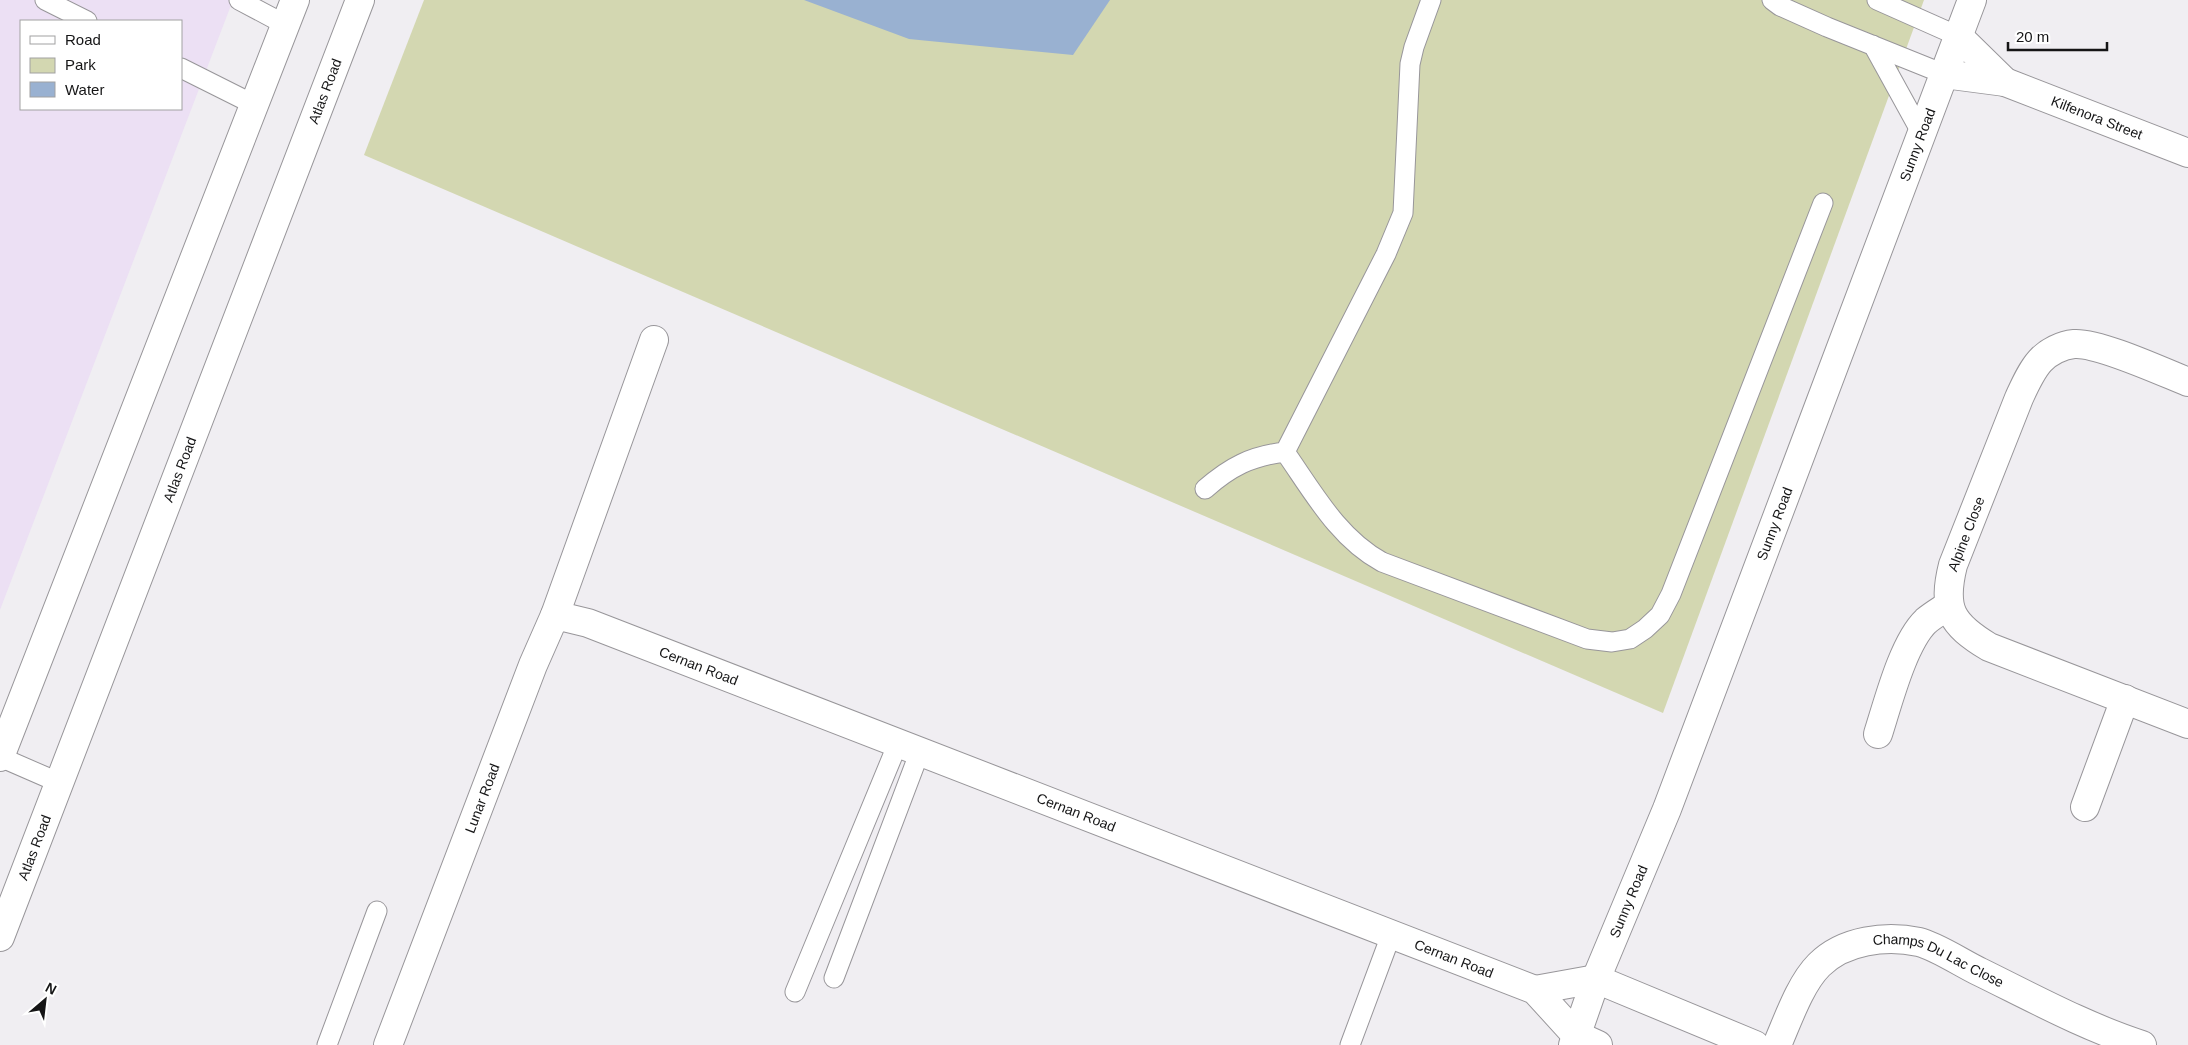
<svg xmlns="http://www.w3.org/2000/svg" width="2188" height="1045" viewBox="0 0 2188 1045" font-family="Arial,sans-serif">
	<rect width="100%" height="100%" fill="#f0eef2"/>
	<!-- industrial -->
	<path fill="#ece0f4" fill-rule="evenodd" d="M0 0H233L0 610ZM21 21H181V109H21Z"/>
	<!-- green -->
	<path fill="#d3d7b1" d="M424 0H1924L1663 713 364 155Z"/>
	<!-- water -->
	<path fill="#99b1d1" d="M804 0H1110L1073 55 909 39Z"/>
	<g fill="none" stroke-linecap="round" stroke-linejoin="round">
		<defs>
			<path id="lane" d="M45 0 87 21
				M239 0 286 25
				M1431 0 1414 47 1410 64 1403 213 1386 254 1285 452C1313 492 1338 538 1382 562L1587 639 1612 642 1630 639 1645 629 1660 615 1671 594 1823 203
				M1772 0 1780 6 1827 27 1944 74
				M1877 0 1958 36
				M1873 45 1922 134
				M181 68 255 105
				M1205 489C1230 467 1251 456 1285 452
				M0 757 60 783
				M834 978 920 751
				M795 992 898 743
				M327 1045 377 911
				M1350 1045 1391 935"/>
			<g id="street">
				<path d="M1958 36 2005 82"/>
				<path id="s1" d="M1944 74 2005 82 2188 153"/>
				<path d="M2188 382C2163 372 2098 342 2074 344 2062 345 2048 352 2040 361 2031 371 2025 385 2019 398L1953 565C1942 609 1951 624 1989 647L2188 724"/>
				<path d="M555 615 654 340"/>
				<path d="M1878 734C1888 703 1903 643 1926 621 1933 615 1942 610 1949 605"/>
				<path d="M2085 807 2125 699"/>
				<path d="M1535 990 1596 979 1755 1045"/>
				<path id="s2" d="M388 1045 533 665 555 615 588 623 1535 990 1576 1035 1598 1045"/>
				<path id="s3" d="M1573 1045 1596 979 1667 809 1972 0"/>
				<path id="s4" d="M1777 1045C1788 1020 1800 984 1819 965 1844 940 1886 935 1919 942 1936 946 1963 964 1980 972 2033 998 2086 1027 2142 1045"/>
			</g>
			<g id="primary">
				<path d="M0 757 295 0"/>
				<path id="s5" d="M0 937 360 0"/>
			</g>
		</defs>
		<!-- lane casing -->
		<use href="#lane" stroke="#98969a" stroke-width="21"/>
		<!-- street casing -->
		<use href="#street" stroke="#98969a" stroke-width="30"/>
		<!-- primary casing -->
		<use href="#primary" stroke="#98969a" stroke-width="30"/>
		<!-- lane -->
		<use href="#lane" stroke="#fff" stroke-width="19"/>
		<!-- street -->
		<use href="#street" stroke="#fff" stroke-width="28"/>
		<!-- primary -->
		<use href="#primary" stroke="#fff" stroke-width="28"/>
	</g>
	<g text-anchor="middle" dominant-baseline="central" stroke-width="4" stroke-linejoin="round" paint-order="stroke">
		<!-- street labels -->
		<g font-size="14" fill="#151516" stroke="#fff">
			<text stroke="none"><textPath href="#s5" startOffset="906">Atlas Road</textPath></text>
			<text stroke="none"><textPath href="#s1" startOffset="160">Kilfenora Street</textPath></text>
			<text stroke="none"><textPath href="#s3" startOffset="964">Sunny Road</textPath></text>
			<text stroke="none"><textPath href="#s5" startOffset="501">Atlas Road</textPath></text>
			<text stroke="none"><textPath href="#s3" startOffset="559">Sunny Road</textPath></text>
			<text transform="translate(1966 534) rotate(-69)">Alpine Close</text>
			<text stroke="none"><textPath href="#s2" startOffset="614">Cernan Road</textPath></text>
			<text stroke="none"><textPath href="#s2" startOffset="264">Lunar Road</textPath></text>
			<text stroke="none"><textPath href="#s2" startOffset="1019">Cernan Road</textPath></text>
			<text stroke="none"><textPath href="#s5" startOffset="96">Atlas Road</textPath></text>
			<text stroke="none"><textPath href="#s3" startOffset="154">Sunny Road</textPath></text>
			<text stroke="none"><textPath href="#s2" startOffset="1424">Cernan Road</textPath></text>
			<text stroke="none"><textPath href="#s4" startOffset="221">Champs Du Lac Close</textPath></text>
		</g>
	</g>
	<!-- legend -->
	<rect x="20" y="20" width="162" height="90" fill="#ffffff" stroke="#a1a1a2"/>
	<rect x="30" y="36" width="25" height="8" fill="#ffffff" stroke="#a1a1a2"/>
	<text x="65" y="45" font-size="15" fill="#151516">Road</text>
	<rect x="30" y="58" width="25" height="15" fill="#d3d7b1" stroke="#a1a1a2"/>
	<text x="65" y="70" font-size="15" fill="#151516">Park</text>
	<rect x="30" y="82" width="25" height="15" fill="#99b1d1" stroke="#a1a1a2"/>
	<text x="65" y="95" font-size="15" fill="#151516">Water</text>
	<!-- north arrow -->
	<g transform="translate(45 1000) rotate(28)" stroke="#ffffff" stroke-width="4" paint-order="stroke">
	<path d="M0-4L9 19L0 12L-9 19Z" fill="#151516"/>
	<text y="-8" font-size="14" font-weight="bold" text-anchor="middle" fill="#151516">N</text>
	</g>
	<!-- scale -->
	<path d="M2008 42v8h99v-8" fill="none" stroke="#151516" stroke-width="2.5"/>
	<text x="2016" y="42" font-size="15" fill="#151516" stroke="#ffffff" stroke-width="4" paint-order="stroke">20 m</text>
</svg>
